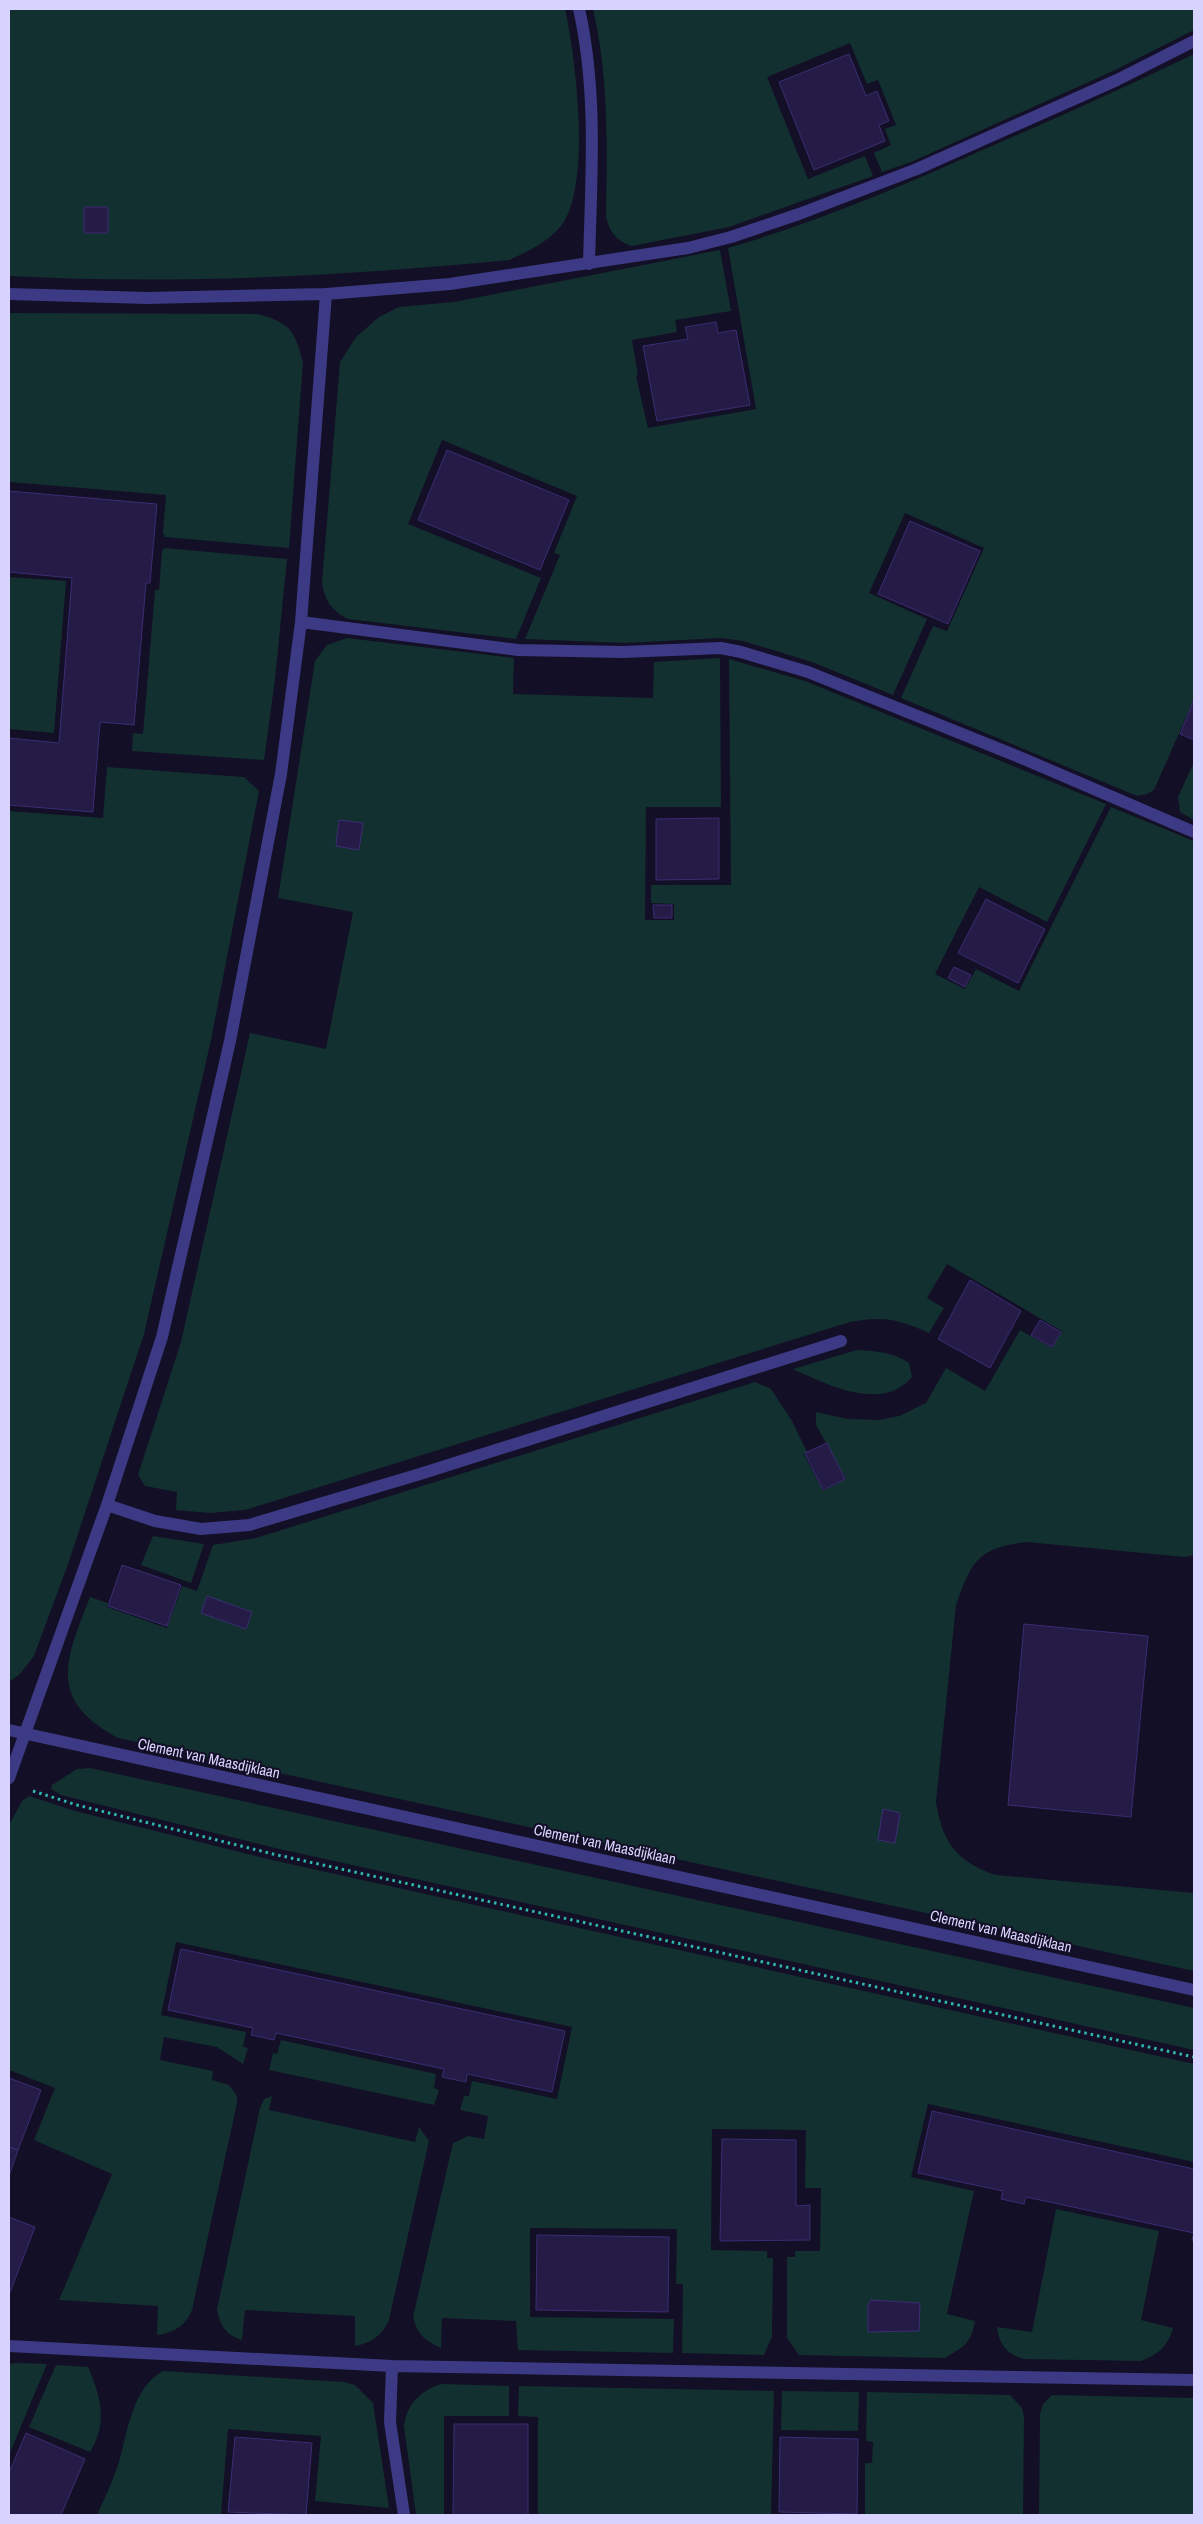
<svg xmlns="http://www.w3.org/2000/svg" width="1203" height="2524" viewBox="0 0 1203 2524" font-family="'Archivo Narrow',sans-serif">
	<rect width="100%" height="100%" fill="#130f26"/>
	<!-- green -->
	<path fill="#12302f" d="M9 9H565C576 59 590 175 565 220 553 240 529 251 509 260 343 276 176 285 9 276Z
		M593 9H1194V30L1113 71 911 162 882 172 874 153 891 145 885 129 896 125 878 80 867 84 850 43 767 77 808 179 865 156 873 176 729 227 632 246C616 241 610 232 606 217 607 147 609 78 593 9Z
		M1194 54V699L1154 790 1147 794 1137 796 901 698 933 626 947 631 984 548 905 513 869 593 927 619 893 695 812 662 743 641 721 638 625 643 525 639 560 555 554 553 577 496 442 440 408 524 541 578 516 639 348 619C331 610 325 601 322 583L340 362 356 337 379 317 399 307 454 302 720 250 731 311 675 320 677 332 632 340 638 375 636 376 648 428 756 409 728 248C817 222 903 186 987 148 1057 118 1126 87 1194 54Z
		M9 313 258 314C291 324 294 329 303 362L289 548 165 537 163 533 166 495 9 482Z
		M165 548 287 559 275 679 264 760 132 751 133 733 143 734 155 590H159L162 550Z
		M9 577 66 581 54 733 9 729Z
		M347 638 514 658 513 694 653 698 654 662 720 658 721 807H646L645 920H674V904L651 903V885H731L729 659 805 681 1106 804 1047 922 979 887 935 974 965 989 976 969 1019 991 1111 807 1194 841V1555L1185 1557 1027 1542C977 1548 972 1561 956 1605L936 1802C942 1841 956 1862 996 1875L1194 1893V1971L118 1738C46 1700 66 1659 90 1597L108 1603 107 1607 167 1628 182 1586 197 1591 213 1545 256 1538 755 1382 771 1389 792 1421 807 1452 804 1454 823 1491 846 1479 816 1425V1412L848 1419 879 1420 899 1416 926 1403 946 1368 985 1391 1020 1330 1052 1348 1062 1331 947 1264 927 1298 944 1308 929 1333C897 1319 885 1316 850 1322L245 1510 210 1513 176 1510 177 1492 145 1486 138 1475 181 1342 250 1033 326 1049 353 912 278 898 315 661 327 645Z
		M1194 762V820L1180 812 1178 797Z
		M107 767 244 777 259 791 211 1040 144 1334 68 1564 34 1656 20 1674 9 1682V811L103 818Z
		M857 1350C876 1351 893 1352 909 1363L912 1377C882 1413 826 1384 793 1369Z
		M153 1536 204 1544 191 1583 141 1565Z
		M90 1768 1194 2008V2050L275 1848 61 1795 51 1789 52 1785 77 1769Z
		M29 1796 75 1811 272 1860 1194 2064V2162L928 2104 911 2177 974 2191 947 2314 975 2321C971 2344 964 2347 944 2358L799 2355 787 2338V2257H795V2251H820L821 2188H805L806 2130 712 2129 711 2250 767 2251V2258H773L772 2337 764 2355 682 2353 683 2284H676L677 2229 530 2228V2317L674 2319 673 2353 518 2350 516 2321 442 2318 441 2348C425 2340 418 2336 413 2317L453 2143 468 2136 484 2139 488 2116 460 2110 464 2096H469L472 2081 557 2099 572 2027 176 1942 161 2015 246 2032 243 2047 248 2048 243 2064 217 2047 164 2037 160 2060 213 2071 212 2080 229 2085 237 2096V2103L192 2310C186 2325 174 2333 157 2335L158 2306 59 2300 112 2174 34 2140 55 2088 9 2070V1825L22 1801Z
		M281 2040 436 2074 434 2088 439 2090 434 2105 269 2070 273 2053 277 2054Z
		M272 2096 269 2110 415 2142 419 2127 429 2141 389 2320C383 2335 371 2343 355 2346V2316L245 2310 242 2340C226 2335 220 2326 217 2309L260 2108 264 2099Z
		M1056 2209 1159 2231 1141 2320 1173 2328C1168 2346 1159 2354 1141 2361L1024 2359C1007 2354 999 2345 997 2327L1032 2332Z
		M17 2363 47 2364 9 2455V2364Z
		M56 2365 88 2367C101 2397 108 2423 90 2452L29 2427Z
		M163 2371 344 2382 355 2385 373 2403 389 2508 315 2501 321 2436 228 2429 221 2515H97C105 2498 113 2480 119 2462 128 2431 132 2388 163 2371Z
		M441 2384 509 2386V2416H444V2515H416L404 2426C407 2404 420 2391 441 2384Z
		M519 2386 774 2391 771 2515H538V2417L518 2416Z
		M782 2391 859 2392 858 2431 781 2430Z
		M867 2392 1010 2395 1022 2408 1024 2417 1023 2515H865V2463H872L873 2442 866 2441Z
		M1052 2395 1194 2398V2515H1039L1040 2414 1043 2404Z"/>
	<!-- building -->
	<path fill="#241b47" stroke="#3b2d73" d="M849 54 866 96 877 91 889 121 879 125 885 141 814 170 779 82Z
		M84 207H108V233H84Z
		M716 322 718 333 736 330 750 405 657 421 643 346 688 339 685 327Z
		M447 450 569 500 540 570 418 520Z
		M9 491 157 504 150 583H146L134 725 100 722 93 812 9 805V738L59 743 72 578 9 572Z
		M910 521 980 551 948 624 878 594Z
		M1194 700V740L1180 734Z
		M719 818V879L656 880V819Z
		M339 820 363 823 359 850 336 846Z
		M986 899 1045 929 1018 983 958 953Z
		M653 905H672V918H654Z
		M954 967 971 975 965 987 948 978Z
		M970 1280 1021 1311 990 1368 938 1339Z
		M1040 1320 1061 1332 1052 1347 1031 1335Z
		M827 1443 845 1479 823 1490 805 1453Z
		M122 1565 181 1585 167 1626 108 1606Z
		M207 1596 252 1612 246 1629 201 1613Z
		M1024 1624 1148 1636 1131 1817 1008 1805Z
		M883 1809 900 1813 895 1843 878 1840Z
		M181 1949 565 2031 552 2092 467 2074 466 2082 442 2077 444 2069 276 2033 274 2040 251 2035 253 2028 168 2010Z
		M9 2078 41 2090 18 2150 9 2147Z
		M932 2111 1194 2169V2241L1192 2240 1194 2233 1026 2197 1024 2204 1001 2199 1003 2191 918 2173Z
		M722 2139 796 2140V2206L810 2205V2240L720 2241Z
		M9 2147 18 2150 9 2176Z
		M9 2217 35 2227 9 2295Z
		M537 2235 669 2237 668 2312 536 2310Z
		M871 2300 920 2303 919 2331 868 2332V2304Z
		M454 2424H528V2515H453Z
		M26 2433 85 2459 61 2515H9V2473Z
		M235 2437 312 2443 306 2515 228 2512Z
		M780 2437 858 2439 857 2514 779 2512Z"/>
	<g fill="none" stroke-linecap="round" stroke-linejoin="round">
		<!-- path -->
		<path stroke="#2fb8b0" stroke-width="3" stroke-dasharray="2.5 4" stroke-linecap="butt" d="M33 1791 77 1805 273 1854 1194 2057"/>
		<!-- service -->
		<path stroke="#3d3a85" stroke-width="12" d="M579 9C598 93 591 179 589 264
			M9 294 147 298 326 294
			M301 622 518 650 623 652 721 648 741 652 808 672 1024 759 1194 832
			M107 1505 155 1521 201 1529 249 1525 420 1474 841 1341
			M9 1778 107 1505 162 1337 230 1041 281 774 301 622 326 294 450 284 688 248 731 237 799 214 917 169 1117 80 1194 41
			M9 2346 392 2366 1194 2380
			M392 2366 390 2422 404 2515"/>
		<!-- minor -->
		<path stroke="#3d3a85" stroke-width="12" d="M9 1730 1194 1990"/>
	</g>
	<g text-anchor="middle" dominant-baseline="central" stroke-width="4" stroke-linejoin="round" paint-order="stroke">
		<!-- street labels -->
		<g font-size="15" fill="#d9d4ff" stroke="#130f26">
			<text transform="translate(209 1758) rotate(12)">Clement van Maasdijklaan</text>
			<text transform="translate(605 1844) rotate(12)">Clement van Maasdijklaan</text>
			<text transform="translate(1001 1931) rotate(13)">Clement van Maasdijklaan</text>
		</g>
	</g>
	<!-- border -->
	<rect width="1203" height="2524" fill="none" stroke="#d9d4ff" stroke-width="20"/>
</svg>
